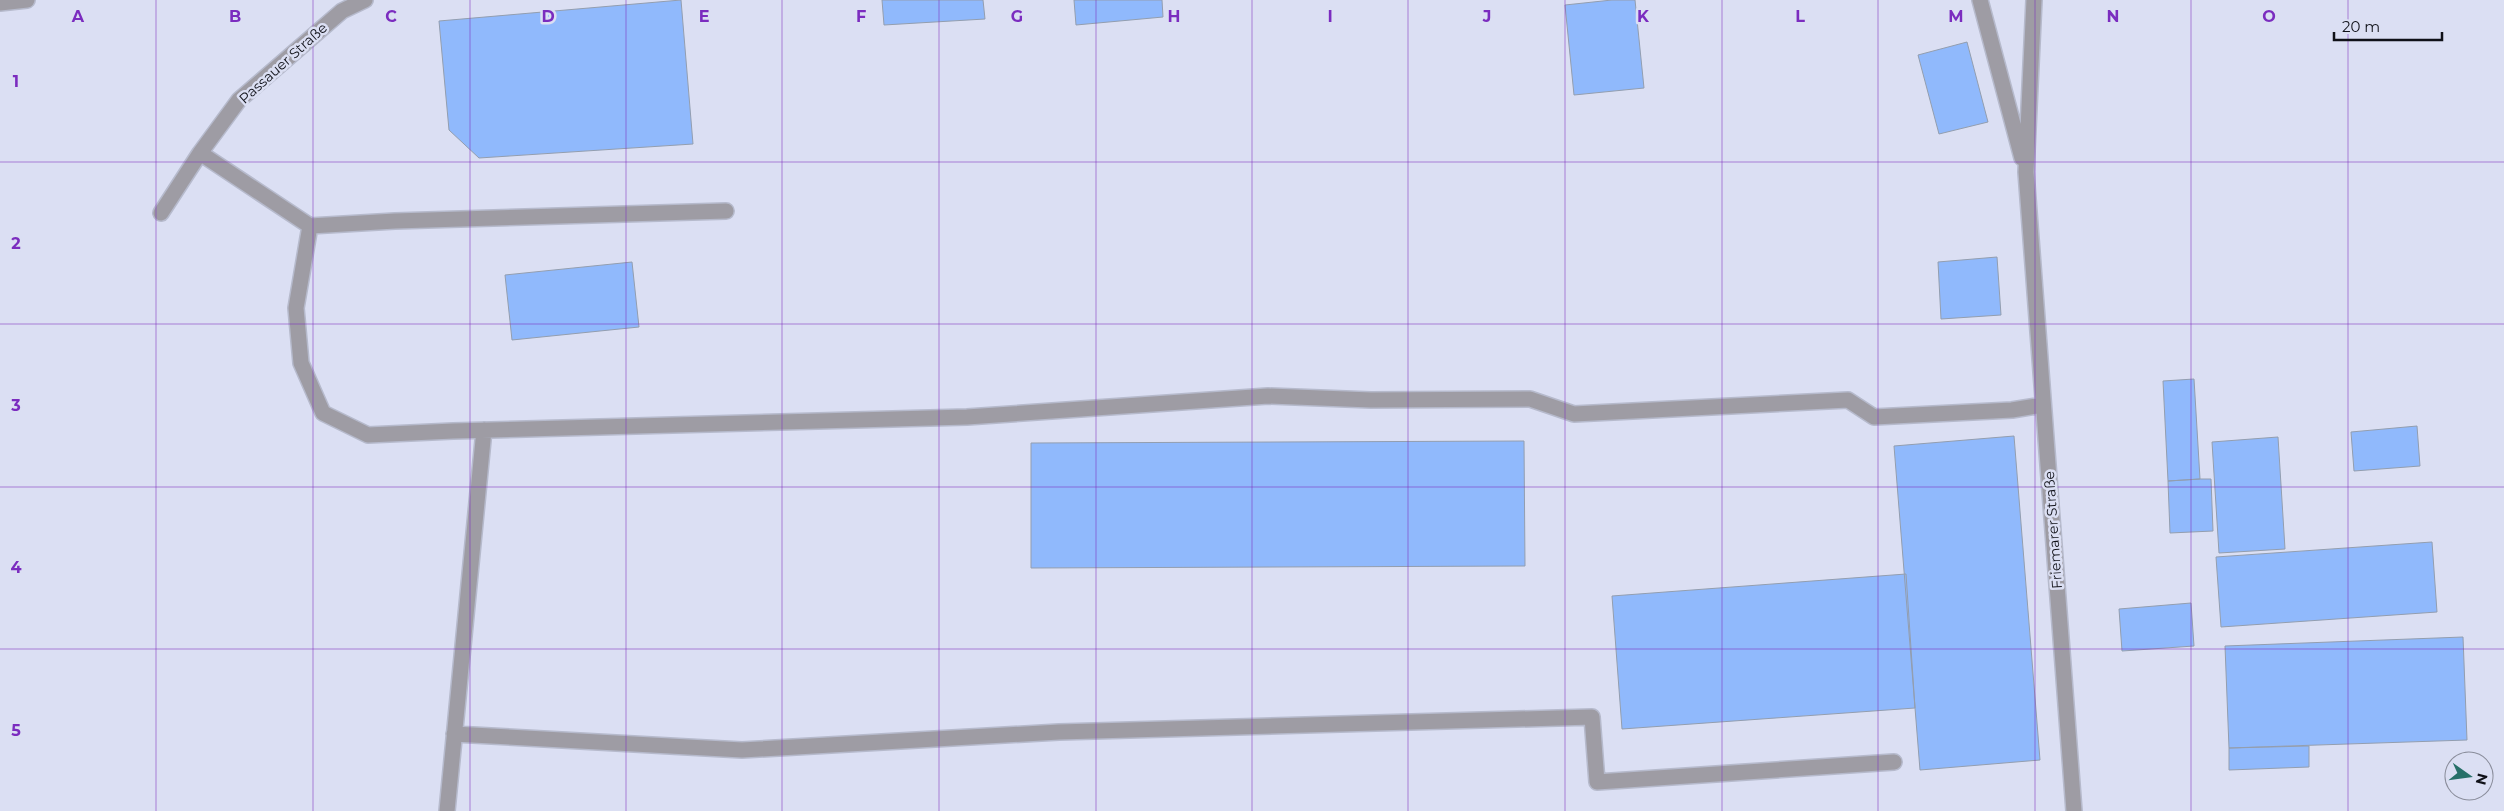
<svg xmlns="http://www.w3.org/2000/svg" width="2504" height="811" viewBox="0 0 2504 811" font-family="Montserrat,sans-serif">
	<rect width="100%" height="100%" fill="#dbdff3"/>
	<!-- building -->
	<path fill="#90b9fc" stroke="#939eaf" d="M681 0 693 144 479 158 449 130 439 21Z
		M882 0H983L985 19 884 25Z
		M1074 0H1162L1163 17 1076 25Z
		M1612 0H1635L1644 88 1574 95 1565 5Z
		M1967 42 1988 122 1939 134 1918 55Z
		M1997 257 2001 315 1941 319 1938 262Z
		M632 262 639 327 512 340 505 275Z
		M2194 379 2200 479 2168 481 2163 381Z
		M2417 426 2420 466 2354 471 2351 432Z
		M2014 436 2040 760 1920 770 1894 446Z
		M2278 437 2285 549 2219 553 2212 442Z
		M1524 441 1525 566 1031 568V443Z
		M2200 479H2211L2213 531 2170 533 2168 481Z
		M2432 542 2437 612 2221 627 2216 557Z
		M1906 574 1915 708 1622 729 1612 596Z
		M2191 603 2194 646 2122 651 2119 609Z
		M2463 637 2467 740 2229 748 2225 646Z
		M2309 746V767L2229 770V748Z"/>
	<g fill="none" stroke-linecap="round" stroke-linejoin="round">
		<defs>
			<path id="minor" d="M1980 0 2022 158
				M2034 0 2026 172 2074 811
				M0 3 27 0
				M200 153 310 226 395 221 726 211
				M161 213 200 153 239 100 342 11 365 0
				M310 226 296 308 301 363 323 413 368 435 453 431 967 417 1268 396 1371 400 1530 399 1574 414 1848 400 1874 417 2012 410 2043 405
				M454 734 742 750 1059 732 1592 717 1597 782 1894 762
				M447 811 484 430"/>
		</defs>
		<!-- minor casing -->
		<use href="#minor" stroke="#b6bacc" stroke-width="18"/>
		<!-- minor -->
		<use href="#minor" stroke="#9e9ca4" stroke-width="15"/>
	</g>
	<!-- grid -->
	<path fill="none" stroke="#7b2cbf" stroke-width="1" stroke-opacity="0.55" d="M156 0V811M313 0V811M470 0V811M626 0V811M782 0V811M939 0V811M1096 0V811M1252 0V811M1408 0V811M1565 0V811M1722 0V811M1878 0V811M2035 0V811M2191 0V811M2348 0V811M0 162H2504M0 324H2504M0 487H2504M0 649H2504"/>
	<g text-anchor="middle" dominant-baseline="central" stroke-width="5" stroke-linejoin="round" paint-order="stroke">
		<!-- street labels -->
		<g font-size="14" fill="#101118" stroke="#dbdff3">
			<text transform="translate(283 63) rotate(-42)">Passauer Straße</text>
			<text transform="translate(2053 530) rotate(-94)">Friemarer Straße</text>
		</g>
	</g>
	<g font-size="16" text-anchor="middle" font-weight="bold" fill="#7b2cbf" stroke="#dbdff3" stroke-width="5" stroke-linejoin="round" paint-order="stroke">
		<text x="78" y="22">A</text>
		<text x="235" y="22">B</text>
		<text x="391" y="22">C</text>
		<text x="548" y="22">D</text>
		<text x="704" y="22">E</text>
		<text x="861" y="22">F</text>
		<text x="1017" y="22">G</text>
		<text x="1174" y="22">H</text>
		<text x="1330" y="22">I</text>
		<text x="1487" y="22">J</text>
		<text x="1643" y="22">K</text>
		<text x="1800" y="22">L</text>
		<text x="1956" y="22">M</text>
		<text x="2113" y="22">N</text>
		<text x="2269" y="22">O</text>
		<text x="16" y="87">1</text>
		<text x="16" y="249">2</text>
		<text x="16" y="411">3</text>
		<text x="16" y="573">4</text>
		<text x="16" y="736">5</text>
	</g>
	<!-- north arrow -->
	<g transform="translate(2469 776) rotate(104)"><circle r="24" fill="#dbdff3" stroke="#8a8d9b"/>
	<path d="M0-4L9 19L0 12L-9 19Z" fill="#277069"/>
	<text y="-8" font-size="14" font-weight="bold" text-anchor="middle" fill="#101118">N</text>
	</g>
	<!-- scale -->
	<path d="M2334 32v8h108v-8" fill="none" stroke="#101118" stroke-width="2.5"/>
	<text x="2342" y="32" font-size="15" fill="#101118" stroke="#dbdff3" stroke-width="4" paint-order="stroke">20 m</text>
</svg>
